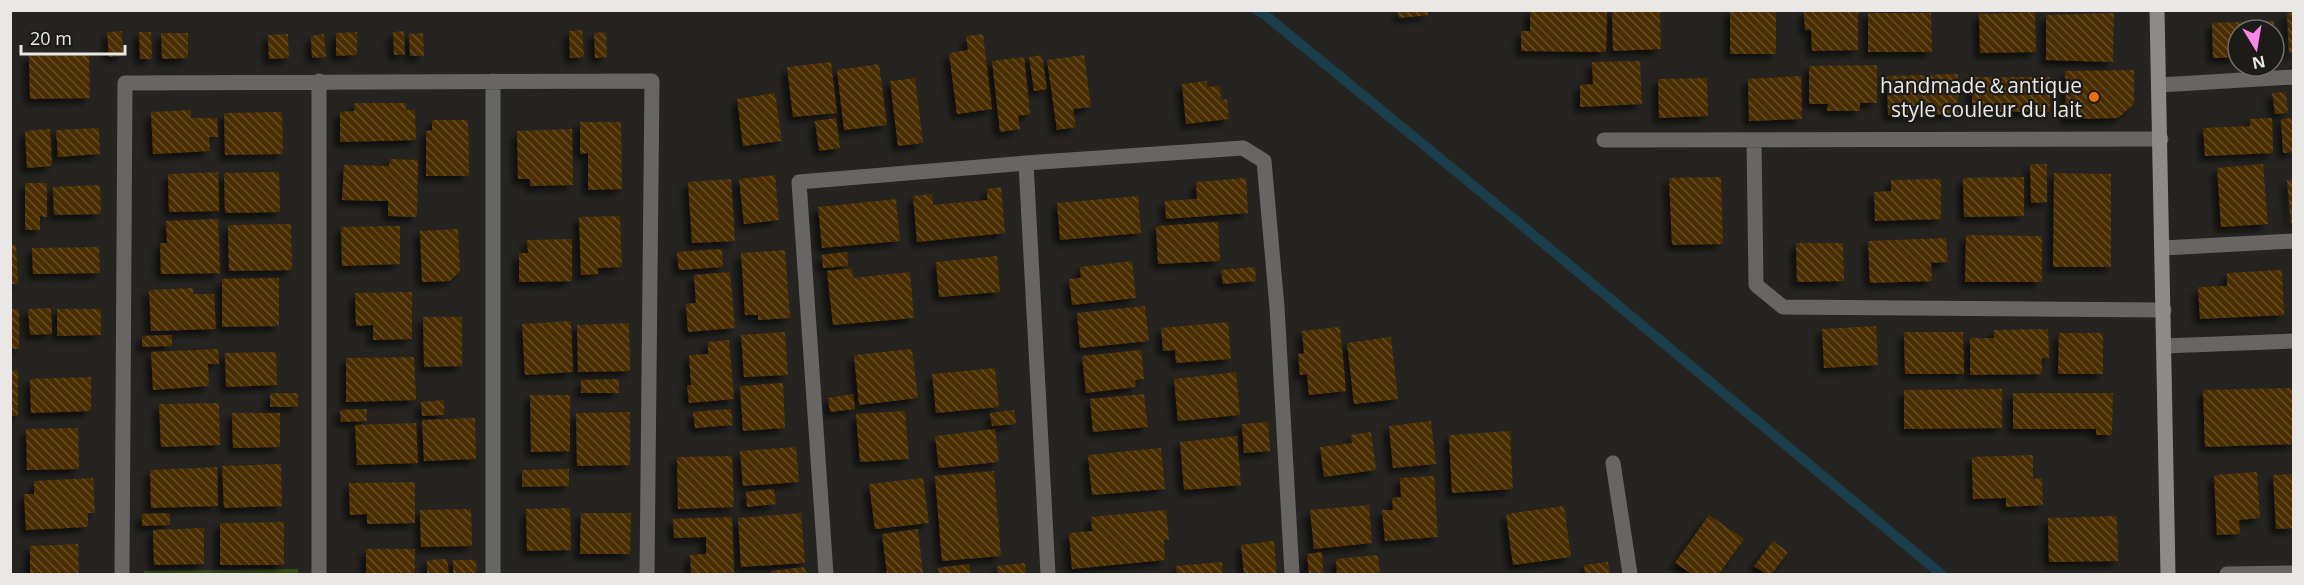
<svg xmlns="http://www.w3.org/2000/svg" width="2304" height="585" viewBox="0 0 2304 585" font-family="'Open Sans',sans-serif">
	<defs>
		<pattern id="building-back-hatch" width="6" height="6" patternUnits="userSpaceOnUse" patternTransform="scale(1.5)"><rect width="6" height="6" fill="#4b2e01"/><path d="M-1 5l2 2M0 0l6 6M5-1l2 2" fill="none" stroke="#654c26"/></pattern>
		<filter id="shadow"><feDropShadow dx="-5.5" dy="5.5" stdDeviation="3" flood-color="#0009"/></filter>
	</defs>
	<rect width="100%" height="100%" fill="#252421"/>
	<!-- green -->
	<path fill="#364d16" d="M298 569V574H144V571Z"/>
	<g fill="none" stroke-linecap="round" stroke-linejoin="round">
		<!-- stream -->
		<path stroke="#1b3e4c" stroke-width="10" d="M1257 10 1264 14 1519 223 1941 574"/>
	</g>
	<!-- building -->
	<path fill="url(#building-back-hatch)" filter="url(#shadow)" d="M1398 10H1428V15L1399 18Z
		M1530 10H1607L1606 52 1521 51V31H1530Z
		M1660 10 1661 49 1613 51 1612 11Z
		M1730 10H1776V54H1730Z
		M1858 10V50L1812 51 1811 30H1805L1804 11Z
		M2035 12 2036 52 1980 53 1979 14Z
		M2294 12V53H2289L2287 13Z
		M1868 13H1931L1932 52H1868Z
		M2114 13 2113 62 2046 60V15Z
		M2274 21V30H2238V57L2213 58 2212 23Z
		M582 30 584 57 570 58 569 31Z
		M122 31 123 56 109 57 107 32Z
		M404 31 405 55H394L393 32Z
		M139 32H151L152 59H140Z
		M357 32V55L336 56V33Z
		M606 32 607 57 595 58 594 33Z
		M161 33H188V58L162 59Z
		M423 33 424 56H410L409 34Z
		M288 34 289 58 269 59 268 35Z
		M324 34 326 57 312 58 311 36Z
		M983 34 992 109 957 114 949 53 968 50 966 36Z
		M89 53 90 98 30 99 29 55Z
		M1042 55 1047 89 1034 91 1029 57Z
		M1084 55 1091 107 1073 109 1076 127 1057 130 1047 60Z
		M1024 57 1030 114 1018 116 1020 129 1000 132 992 61Z
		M1640 61 1642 104 1580 107V85L1593 84 1592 62Z
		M831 62 837 113 793 117 787 67Z
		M879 64 887 125 844 130 837 70Z
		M1877 65V103H1860V111H1827L1828 104H1809V66Z
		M2134 70V104L2118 118 2066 119 2065 71Z
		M1958 74V114L1888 115 1887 76Z
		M1801 76 1802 119 1749 121 1748 79Z
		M1972 77H2050V112H1972Z
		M915 78 923 143 898 146 890 81Z
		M1707 78 1708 116 1659 118 1658 79Z
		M1207 81V87L1220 86 1221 100 1227 99 1229 119 1186 124 1182 84Z
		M2286 92 2288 113 2275 114 2272 93Z
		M775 93 782 141 743 146 737 99Z
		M355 103H406V110H415L416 140 340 142V112L354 111Z
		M191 110V118H217L218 137H209L210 151 153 154 151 112Z
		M282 112 283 154 225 155 224 113Z
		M836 118 840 148 819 151 815 121Z
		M2272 118 2273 153 2205 156 2203 128 2250 126V119Z
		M2294 118V152L2283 153 2281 119Z
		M432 120H468L469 176H426V131L432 130Z
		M580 122H621L622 189 588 190V153L580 154Z
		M99 128 100 154 58 157 56 130Z
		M50 129 52 166 27 168 25 131Z
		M572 129 573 185 530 186V179H518L517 131Z
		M390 159 418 160 417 217 388 216V201L342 200 344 165 389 166Z
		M2030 164H2047V202L2031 203Z
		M2263 164 2268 224 2221 227 2217 168Z
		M218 172 219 211 169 212 168 174Z
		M279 172 280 212 225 213 224 173Z
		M2054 173 2111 174V267H2053Z
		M775 175 779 220 744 224 739 179Z
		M1721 177 1723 244 1672 245 1669 178Z
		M2024 177V216L1964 217 1963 178Z
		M1246 178 1248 213 1166 219 1165 201 1197 199 1196 182Z
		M731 179 735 241 692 243 688 182Z
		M1941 179V219L1875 221 1874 192 1891 191V180Z
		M2294 179V224H2291L2287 180Z
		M25 183H47V217L40 216V230H25Z
		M100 185 101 214 54 215 53 187Z
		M1001 187 1005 233 917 242 913 196 932 194 933 205 987 200V189Z
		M1138 196 1141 233 1060 240 1057 203Z
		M896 199 900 241 822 248 818 207Z
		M620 216 622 267 598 268V274L581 275 579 217Z
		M218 219 220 273 161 274 160 243H167L166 221Z
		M1218 222 1220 261 1158 264 1156 226Z
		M291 224 292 270 229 271 228 225Z
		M400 226V264L342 266 341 227Z
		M458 229 460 271 450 281 422 282 420 231Z
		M1966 235 2042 236V282H1965Z
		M1946 238 1948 262 1931 263 1932 281 1870 283 1868 241Z
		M572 239V281L519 282V253H528L527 240Z
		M1796 243H1843L1844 281 1797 282Z
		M10 245H16L18 284H10Z
		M99 247 100 273 33 274 32 248Z
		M722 249 723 267 679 270 677 252Z
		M785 250 790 318 758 320V315H745L741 253Z
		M847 252 848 266 823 268 822 255Z
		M997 256 1000 292 939 297 936 262Z
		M1132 261 1136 298 1072 305 1069 279 1081 278 1080 267Z
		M1255 267 1256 281 1223 284 1221 270Z
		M852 268 853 278 910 272 914 318 833 325 827 271Z
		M2282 270 2284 315 2200 319 2198 287 2227 286V273Z
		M730 272 735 328 688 332 686 304 696 303 694 275Z
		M279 278V326L222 327V279Z
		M193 288V294H214L216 329 151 331 149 290Z
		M412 292V339L373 340V325L356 326 355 293Z
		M1145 306 1149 341 1080 348 1077 313Z
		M51 308 52 334 30 335 28 309Z
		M10 309H19V349H10Z
		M57 309H101V335L57 336Z
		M423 317H462V366L424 367Z
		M571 321 573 372 525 375 522 324Z
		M1228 322 1231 359 1176 363 1175 350 1163 351 1161 328Z
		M629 323 630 371 578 372 577 325Z
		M1876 326 1878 365 1824 368 1822 329Z
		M1340 327 1346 391 1309 395 1307 374 1300 375 1298 354 1304 353 1302 331Z
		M2048 329 2049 358H2042V374L1970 375V338H1994V330Z
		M785 332 788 375 744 377 741 335Z
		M1904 332H1963L1964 374H1905Z
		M2059 333H2103V374H2058Z
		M172 335V346L142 347V336Z
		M1391 337 1398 399 1354 404 1347 343Z
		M729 340 734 399 689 403 687 385H691L689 355 708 354V342Z
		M218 349 219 364H208L209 386 153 390 151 352Z
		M912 349 918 398 859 405 854 355Z
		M1141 350 1144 379 1135 380 1136 387 1086 393 1082 356Z
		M276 352 277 385 226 387 225 353Z
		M414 357 416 400 346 402V358Z
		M995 368 999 407 936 413 932 374Z
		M10 370H18V416H10Z
		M1236 372 1240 415 1178 421 1174 379Z
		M91 377V411L31 413 30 379Z
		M619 379V393H581V380Z
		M783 383 785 428 743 431 740 386Z
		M2294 388V444L2205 447 2203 390Z
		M2002 389V428L1904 429V390Z
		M270 393H298V407H270Z
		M2013 393H2113L2112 435H2096V429H2013Z
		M853 394 855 409 830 412 828 398Z
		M1144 394 1148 427 1093 432 1090 399Z
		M530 395H570V451L531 452Z
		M444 400V415L422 416 421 402Z
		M219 403 220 445 161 447 159 404Z
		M367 409V421L341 422 340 410Z
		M731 409 733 425 695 428 693 412Z
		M1014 410 1016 424 992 426 990 413Z
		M905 411 909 459 860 462 856 414Z
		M630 412V465L577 466 576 413Z
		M232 413H280V447L233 448Z
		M475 418 476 459 424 461 422 420Z
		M1431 421 1436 464 1393 468 1389 426Z
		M1268 422 1270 451 1244 453 1242 424Z
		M416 423 418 463 357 465 355 425Z
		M78 428 79 469 27 470 26 429Z
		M995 429 999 462 939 468 935 436Z
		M1510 431 1513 489 1452 493 1449 435Z
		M1371 432 1376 470 1324 477 1320 447 1352 443 1351 435Z
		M1237 436 1241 485 1184 490 1180 442Z
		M796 447 799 482 743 486 740 451Z
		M1161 448 1165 489 1092 495 1088 455Z
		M2033 455V479L2042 478 2043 505 2006 507V498L1973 499 1972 457Z
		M732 456 734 507 678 509 677 457Z
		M281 464 282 506 224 508 222 466Z
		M217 467 218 506 151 508 150 470Z
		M569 469V486L522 487V470Z
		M994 471 1001 556 942 561 935 476Z
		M2257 472 2260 518 2239 520 2240 534 2217 535 2214 475Z
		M2294 474V528L2276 529 2273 475Z
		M1434 476 1438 537 1385 541 1382 510H1393L1392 498 1401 497 1400 478Z
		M93 478 95 513H88V527L26 530 24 494H34V481Z
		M923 478 929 523 875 529 869 484Z
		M415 482V523L367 524V514L350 515 349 483Z
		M774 489 776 504 747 507 746 492Z
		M1369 505 1372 543 1314 549 1310 510Z
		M1564 506 1571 557 1513 565 1506 514Z
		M570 508 571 550 527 551 526 509Z
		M471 509 472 546 421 547 420 510Z
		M1166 510 1169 540H1164L1165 560 1072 569 1069 533 1092 531 1091 517Z
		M170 513V525L142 526V514Z
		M581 513H631L630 554H580Z
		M801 513 805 563 741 567 738 518Z
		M1709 515 1744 539 1719 574H1692L1675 563Z
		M2117 516 2118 561 2049 562 2048 518Z
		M732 517 734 574H691L690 555 706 554V537L674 538 673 519Z
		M284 522V565H220V523Z
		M204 528V564L154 565 153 530Z
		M918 529 923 574H887L882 534Z
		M1274 541 1277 574H1244L1241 545Z
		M1773 541 1788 552 1772 574H1766L1754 566Z
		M78 544 79 574H30V546Z
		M366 549H415V574H366Z
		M1322 552 1323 574H1309L1307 554Z
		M1378 555 1380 574H1337L1336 559Z
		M447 559 449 574H427V560Z
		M453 560H476L477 574H453Z
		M1222 562 1223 574H1177L1176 566Z
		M1608 562 1610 574H1585L1584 565Z
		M1025 563 1026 574H998L997 566Z
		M969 564 970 574H939L938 568Z
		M805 567 806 574H772L771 571Z"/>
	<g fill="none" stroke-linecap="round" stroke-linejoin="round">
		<!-- street -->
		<path stroke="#676665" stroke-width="15" d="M2160 85 2294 77
			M1604 140 2161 139
			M1754 140 1756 285 1783 307 2164 310
			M1026 163 1048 574
			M2163 248 2294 241
			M2164 346 2294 341
			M1613 463 1630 574
			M122 574 125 83 652 81 647 574
			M319 574V81
			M493 574V81
			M826 574 799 182 1026 163 1243 148 1264 161 1277 307 1292 574
			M2227 574 2294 573"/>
		<!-- secondary -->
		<path stroke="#8d8b89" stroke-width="15" d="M2157 10 2168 574"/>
	</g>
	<!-- markers -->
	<circle fill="#e8710a" stroke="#1c1b18" stroke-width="2" cx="2094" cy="97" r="6"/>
	<g text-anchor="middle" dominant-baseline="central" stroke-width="4.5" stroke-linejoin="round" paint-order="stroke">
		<!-- poi labels -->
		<g font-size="21" fill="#e9e8e6" stroke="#1c1b18" text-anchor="end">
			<text x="2082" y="85">handmade＆antique<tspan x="2082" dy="24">style couleur du lait</tspan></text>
		</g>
	</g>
	<!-- border -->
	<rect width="2304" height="585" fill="none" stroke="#e9e8e6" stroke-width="24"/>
	<!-- north arrow -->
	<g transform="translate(2256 48) rotate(169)"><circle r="28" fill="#1c1b18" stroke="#6e6d6a" stroke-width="1.5"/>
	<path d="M0-4.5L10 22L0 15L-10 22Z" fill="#fa87e8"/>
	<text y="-9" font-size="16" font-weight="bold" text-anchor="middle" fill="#e9e8e6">N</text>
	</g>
	<!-- scale -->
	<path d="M21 45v9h104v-9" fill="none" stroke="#e9e8e6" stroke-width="3"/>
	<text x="30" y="45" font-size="18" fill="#e9e8e6" stroke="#1c1b18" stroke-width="4.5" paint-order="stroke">20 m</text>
</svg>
